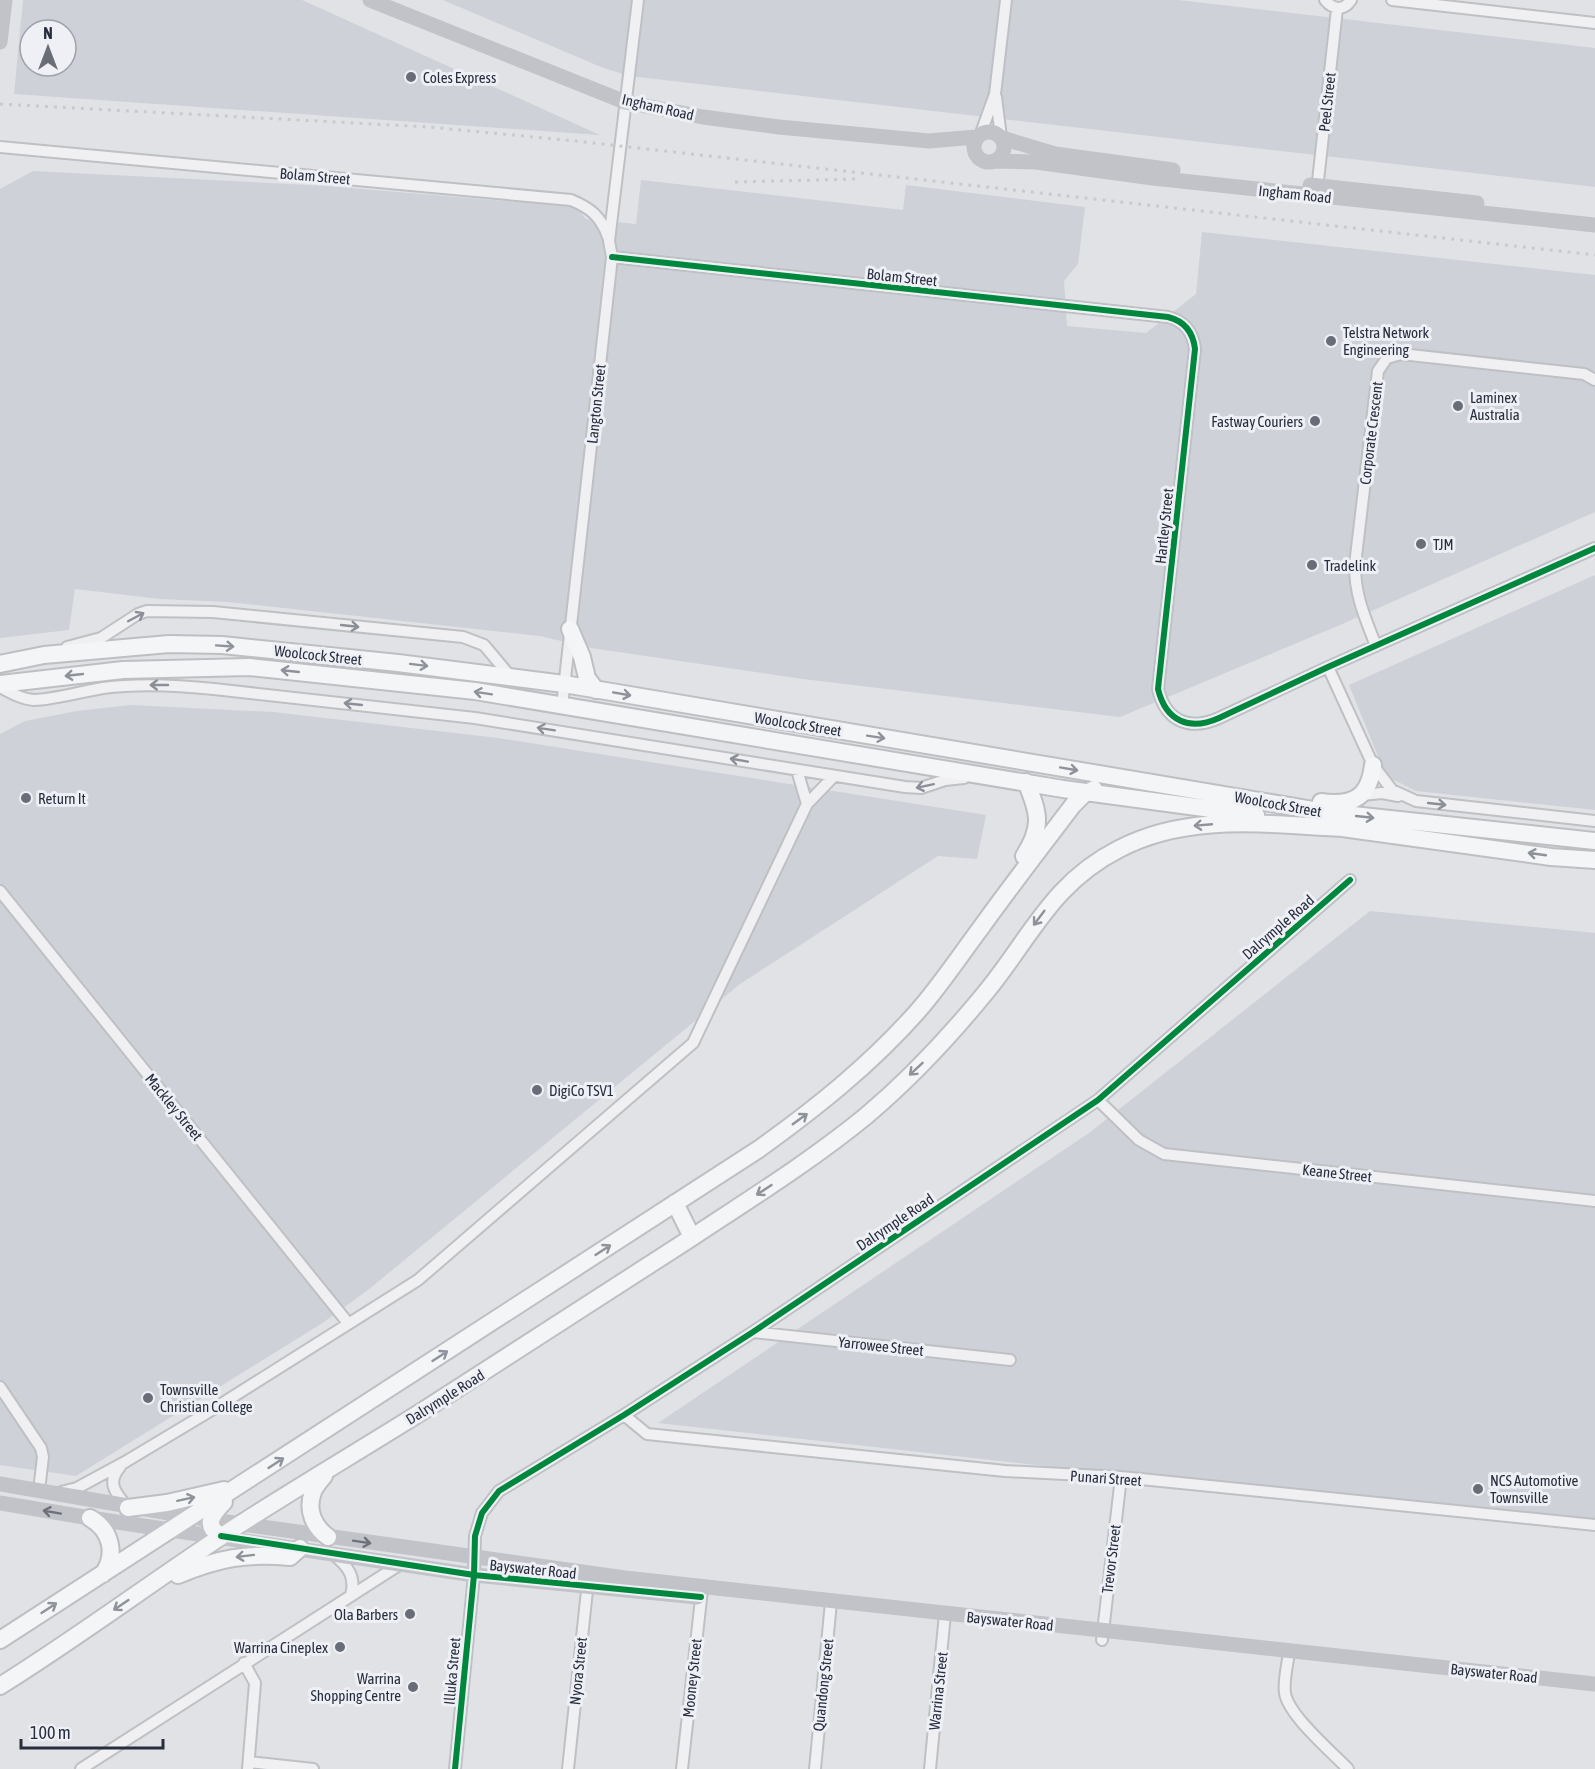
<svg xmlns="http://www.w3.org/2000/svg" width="1595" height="1769" viewBox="0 0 1595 1769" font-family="'Asap Condensed',sans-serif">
	<rect width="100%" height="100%" fill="#e0e2e5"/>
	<!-- built -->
	<path fill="#ced1d8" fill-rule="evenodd" d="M23 0H302L600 135 14 94ZM30 30H66V66H30Z
		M443 0H1178L1595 48V187L629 76 601 67Z
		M33 171 328 186 576 207 586 219 636 224 641 180 903 210 906 185 1085 207 1078 264 1064 281 1067 326 1146 333 1196 294 1202 232 1595 275V512L1340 625 1120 717 803 679 591 648 540 636 228 602 160 599 75 589 69 630 0 638V189Z
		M1595 575V810L1416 791 1386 776 1349 685Z
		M131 705 273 712 498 738 986 815 977 859 938 856 740 984 368 1290 321 1324 76 1476 0 1465V734L25 721 77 711Z
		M1370 911 1595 933V1527L658 1423 1089 1133Z"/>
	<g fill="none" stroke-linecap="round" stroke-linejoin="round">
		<defs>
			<path id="street" d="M1325 0C1333 10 1344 11 1351 0
				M1392 0 1595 23
				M996 97 1001 137
				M981 133 995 94 1006 0
				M0 147 571 200C590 208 601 216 608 237
				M1317 190 1337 9
				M612 257 1168 317C1184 321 1193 332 1195 349L1158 689C1166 722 1190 731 1219 718L1328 667 1595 548
				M1376 646C1365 617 1355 597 1355 565L1378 371 1387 358 1401 354 1584 374 1595 380
				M67 647 101 638 138 614 147 611 213 612 463 637 484 645 510 676
				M1328 667 1373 765 1392 790 1416 801 1595 821
				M0 687C11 693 22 699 34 700 52 700 84 691 103 688 140 683 177 685 214 689L475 718 905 787 921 788 945 780 964 778
				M562 706 612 257 609 241 638 0
				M797 770 807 804
				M1362 795 1382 793 1398 796
				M0 891 348 1323
				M1098 1100 1139 1140 1164 1154 1595 1201
				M753 1332 1010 1360
				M0 1387 41 1448 43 1457 39 1490
				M624 1415 647 1434 1005 1471 1121 1477 1595 1525
				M120 1467C106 1483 116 1493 127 1507
				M61 1492 77 1488 125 1462 215 1408 418 1280 693 1043 807 804 834 776
				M334 1555C348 1566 356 1577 351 1595
				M1102 1640 1121 1477
				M1289 1651C1288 1664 1283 1680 1285 1693 1288 1715 1332 1752 1348 1769
				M244 1663 255 1683 248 1769
				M249 1762 313 1769
				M81 1769 399 1565
				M455 1769 474 1575 475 1536 482 1513 499 1491 624 1415 753 1332 1098 1100 1350 880
				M568 1769 588 1581
				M682 1769 702 1590
				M815 1769 831 1602
				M930 1769 945 1614"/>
			<path id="primary" d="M570 629 582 657 587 678 596 690
				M0 664 44 655 169 644 222 645 398 663 564 684 1325 812 1595 841
				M0 684 123 670 249 667 475 691 1063 789 1256 815
				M1321 802C1353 806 1369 798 1373 765
				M1335 827 1551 857 1595 860
				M1024 856C1043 826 1039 813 1026 782
				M675 1203 692 1237
				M324 1476C320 1481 315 1486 313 1492 306 1510 314 1527 328 1537
				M128 1508 167 1503 224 1490
				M90 1518C111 1530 117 1554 103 1574
				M221 1536C203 1526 212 1514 224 1502
				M178 1575C219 1558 246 1553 290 1557L300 1548
				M0 1640 759 1149C816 1108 870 1065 917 1012 940 986 959 957 980 929 1010 887 1042 846 1073 805L1083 795 1094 789
				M0 1686C77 1638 149 1584 225 1534 289 1492 356 1453 421 1412 511 1355 601 1297 691 1238 750 1199 811 1161 866 1116 910 1079 950 1036 986 992 1031 937 1052 883 1119 849 1189 812 1269 825 1345 828"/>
		</defs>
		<!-- street casing -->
		<use href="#street" stroke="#bec0c3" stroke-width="14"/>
		<!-- primary casing -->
		<use href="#primary" stroke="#bdbfc3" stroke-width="20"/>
		<!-- street -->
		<use href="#street" stroke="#f0f0f2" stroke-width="10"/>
		<!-- secondary -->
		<path stroke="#c1c3c8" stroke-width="15" d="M370 0 625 102 703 117 779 127 929 141 976 137
			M0 42 5 0
			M974 147a15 15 0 1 1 30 0a15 15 0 1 1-30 0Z
			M1002 138 1055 154 1173 170
			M994 161 1036 162 1153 178 1595 225
			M1310 185 1477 203
			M0 1484 192 1517 625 1578 1595 1684
			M0 1503 90 1518 474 1575 697 1597"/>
		<!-- primary -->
		<use href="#primary" stroke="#f4f5f6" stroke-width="16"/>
		<!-- rail -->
		<path stroke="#c9cacd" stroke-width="3" stroke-dasharray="3 6" stroke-linecap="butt" d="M0 104 429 127 575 141 1595 255
			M735 182 856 179"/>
		<defs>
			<path id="cycleway" d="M612 257 1168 317C1184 321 1193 332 1195 349L1158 689C1166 722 1190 731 1219 718L1328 667 1595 548
				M221 1536 474 1575 701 1597
				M455 1769 474 1575 475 1536 482 1513 499 1491 624 1415 753 1332 1098 1100 1350 880"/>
		</defs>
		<!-- cycleway casing -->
		<use href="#cycleway" stroke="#eef0f5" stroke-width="10"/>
		<!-- cycleway -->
		<use href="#cycleway" stroke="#00873e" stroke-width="6"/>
	</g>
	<!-- one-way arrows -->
	<defs><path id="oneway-shaft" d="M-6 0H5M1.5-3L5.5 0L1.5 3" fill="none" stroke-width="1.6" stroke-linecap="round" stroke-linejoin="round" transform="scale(1.5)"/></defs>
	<g stroke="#8c8f98">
		<use href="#oneway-shaft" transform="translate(136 617) rotate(-28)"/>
		<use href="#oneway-shaft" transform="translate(350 626) rotate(6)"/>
		<use href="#oneway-shaft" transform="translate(159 685) rotate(180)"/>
		<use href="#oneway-shaft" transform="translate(353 704) rotate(-174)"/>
		<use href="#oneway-shaft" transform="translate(546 729) rotate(-171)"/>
		<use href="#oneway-shaft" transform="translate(739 760) rotate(-170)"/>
		<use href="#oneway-shaft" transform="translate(925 786) rotate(168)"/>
		<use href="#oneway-shaft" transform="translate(1437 804) rotate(6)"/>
	</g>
	<g stroke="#8e929a">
		<use href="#oneway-shaft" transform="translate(225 646) rotate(4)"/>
		<use href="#oneway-shaft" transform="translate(419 665) rotate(7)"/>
		<use href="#oneway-shaft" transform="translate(290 671) rotate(-174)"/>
		<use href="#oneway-shaft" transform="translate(74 675) rotate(174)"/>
		<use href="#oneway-shaft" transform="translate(483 693) rotate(-171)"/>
		<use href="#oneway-shaft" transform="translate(622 694) rotate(10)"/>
		<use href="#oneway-shaft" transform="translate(876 737) rotate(9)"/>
		<use href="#oneway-shaft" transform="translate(1069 769) rotate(10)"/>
		<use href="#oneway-shaft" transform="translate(1365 817) rotate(6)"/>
		<use href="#oneway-shaft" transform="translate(1203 825) rotate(175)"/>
		<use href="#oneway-shaft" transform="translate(1537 854) rotate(-172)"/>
		<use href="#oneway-shaft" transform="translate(1039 918) rotate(127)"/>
		<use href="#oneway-shaft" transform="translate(916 1069) rotate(137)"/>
		<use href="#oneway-shaft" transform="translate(800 1119) rotate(-36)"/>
		<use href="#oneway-shaft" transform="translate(764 1190) rotate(147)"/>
		<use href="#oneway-shaft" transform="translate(603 1250) rotate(-33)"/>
		<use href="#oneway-shaft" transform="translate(440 1356) rotate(-33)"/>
		<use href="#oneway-shaft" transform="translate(276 1463) rotate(-33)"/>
		<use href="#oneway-shaft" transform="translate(186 1499) rotate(-12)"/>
		<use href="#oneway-shaft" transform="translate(245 1556) rotate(173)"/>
		<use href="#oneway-shaft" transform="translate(121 1605) rotate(146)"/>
		<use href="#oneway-shaft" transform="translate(49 1608) rotate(-33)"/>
	</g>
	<g stroke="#6d717c">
		<use href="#oneway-shaft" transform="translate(52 1512) rotate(-170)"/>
		<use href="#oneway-shaft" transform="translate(362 1542) rotate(9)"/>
	</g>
	<!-- markers -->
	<g fill="#686d78" stroke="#eef0f5" stroke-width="2">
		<circle cx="411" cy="77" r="6"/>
		<circle cx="1331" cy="341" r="6"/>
		<circle cx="1458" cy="406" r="6"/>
		<circle cx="1315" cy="421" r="6"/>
		<circle cx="1421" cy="544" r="6"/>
		<circle cx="1312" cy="565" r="6"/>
		<circle cx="26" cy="798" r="6"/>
		<circle cx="537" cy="1090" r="6"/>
		<circle cx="148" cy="1398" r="6"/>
		<circle cx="1478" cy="1489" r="6"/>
		<circle cx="410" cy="1614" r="6"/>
		<circle cx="340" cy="1647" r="6"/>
		<circle cx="413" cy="1687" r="6"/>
	</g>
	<g text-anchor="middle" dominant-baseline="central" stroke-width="6" stroke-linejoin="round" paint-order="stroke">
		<!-- poi labels -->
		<g font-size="15" fill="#282e3e" stroke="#eef0f5" text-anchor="start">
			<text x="423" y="77">Coles Express</text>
			<text x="1343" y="332">Telstra Network<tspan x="1343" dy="17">Engineering</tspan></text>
			<text x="1470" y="397">Laminex<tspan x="1470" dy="17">Australia</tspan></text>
			<text x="1303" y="421" text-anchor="end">Fastway Couriers</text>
			<text x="1433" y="544">TJM</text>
			<text x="1324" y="565">Tradelink</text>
			<text x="38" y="798">Return It</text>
			<text x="549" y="1090">DigiCo TSV1</text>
			<text x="160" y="1389">Townsville<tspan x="160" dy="17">Christian College</tspan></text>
			<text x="1490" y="1480">NCS Automotive<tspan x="1490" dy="17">Townsville</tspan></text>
			<text x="398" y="1614" text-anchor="end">Ola Barbers</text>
			<text x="328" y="1647" text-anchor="end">Warrina Cineplex</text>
			<text x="401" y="1678" text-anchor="end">Warrina<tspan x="401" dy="17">Shopping Centre</tspan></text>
		</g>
		<!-- street labels -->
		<g font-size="15" fill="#282e3e" stroke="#eef0f5">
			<text transform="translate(1327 102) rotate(-84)">Peel Street</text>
			<text transform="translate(658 107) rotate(13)">Ingham Road</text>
			<text transform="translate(315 176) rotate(5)">Bolam Street</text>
			<text transform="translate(1295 194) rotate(6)">Ingham Road</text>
			<text transform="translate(902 277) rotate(6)">Bolam Street</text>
			<text transform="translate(596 404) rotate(-84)">Langton Street</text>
			<text transform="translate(1371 433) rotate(-83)">Corporate Crescent</text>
			<text transform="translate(1164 526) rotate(-84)">Hartley Street</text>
			<text transform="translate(318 655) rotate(6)">Woolcock Street</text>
			<text transform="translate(798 724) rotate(9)">Woolcock Street</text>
			<text transform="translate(1278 804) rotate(10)">Woolcock Street</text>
			<text transform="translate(1278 927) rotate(-41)">Dalrymple Road</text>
			<text transform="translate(174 1107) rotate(51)">Mackley Street</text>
			<text transform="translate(1337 1173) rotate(6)">Keane Street</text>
			<text transform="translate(895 1222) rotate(-34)">Dalrymple Road</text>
			<text transform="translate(881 1346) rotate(6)">Yarrowee Street</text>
			<text transform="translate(445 1397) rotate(-32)">Dalrymple Road</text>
			<text transform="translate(1106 1478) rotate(4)">Punari Street</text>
			<text transform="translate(1111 1559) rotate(-83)">Trevor Street</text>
			<text transform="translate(533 1569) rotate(6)">Bayswater Road</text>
			<text transform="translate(1010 1621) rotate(6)">Bayswater Road</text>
			<text transform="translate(452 1671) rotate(-85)">Illuka Street</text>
			<text transform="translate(578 1671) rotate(-84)">Nyora Street</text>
			<text transform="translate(1494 1673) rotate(6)">Bayswater Road</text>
			<text transform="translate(692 1678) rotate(-84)">Mooney Street</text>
			<text transform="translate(823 1685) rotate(-84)">Quandong Street</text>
			<text transform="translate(938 1691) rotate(-84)">Warrina Street</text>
		</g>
	</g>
	<!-- north arrow -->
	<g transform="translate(48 48)"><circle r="28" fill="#eef0f5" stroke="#9fa2ac" stroke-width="1.5"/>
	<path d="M0-4.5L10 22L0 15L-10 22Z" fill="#686d78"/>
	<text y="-9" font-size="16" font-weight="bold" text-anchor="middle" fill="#282e3e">N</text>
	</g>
	<!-- scale -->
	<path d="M21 1739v9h142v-9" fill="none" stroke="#282e3e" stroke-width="3"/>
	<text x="30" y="1739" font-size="18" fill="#282e3e" stroke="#eef0f5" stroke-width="4.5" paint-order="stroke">100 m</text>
</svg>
